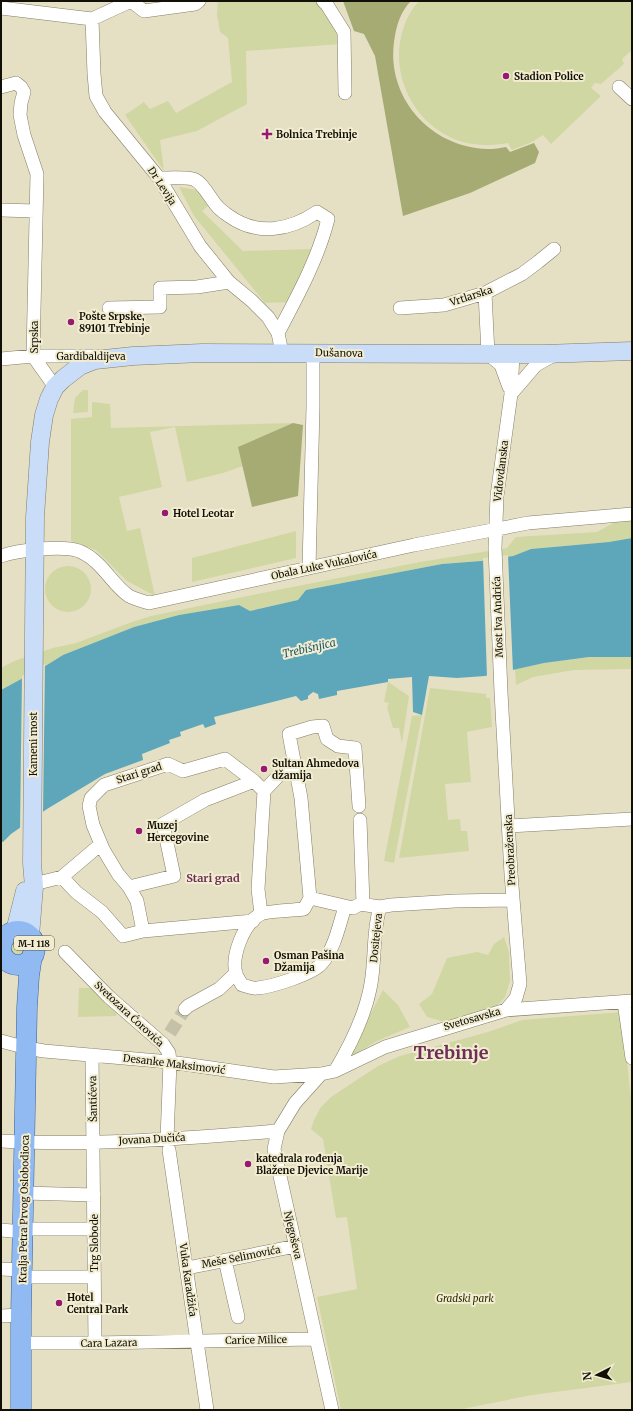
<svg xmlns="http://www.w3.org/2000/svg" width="633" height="1411" viewBox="0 0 633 1411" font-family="Merriweather,serif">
	<rect width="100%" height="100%" fill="#e5e0c4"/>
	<!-- green -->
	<path fill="#d1d7a3" d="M218 1H318L337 27 341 44 246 51 247 104 197 131 160 140 164 171 125 115 144 102 150 109 168 101 176 113 232 82 228 38 220 32 217 15Z
		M419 1H632V50L622 59 624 64 601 84 595 83 591 88 601 96 551 144 543 135 532 142 512 150 508 143C493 146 478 146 463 142 420 130 393 84 400 42 403 26 408 13 419 1Z
		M179 187 203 191 210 204 202 211 243 251 312 249 291 302 265 303 194 216Z
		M83 390H88V412L73 413 75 398Z
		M92 402 110 404 111 428 293 423 239 447 243 466 223 473 187 482 175 427 150 432 162 487 119 497 127 531 140 528 155 596 127 581 96 550 71 541V419L92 417Z
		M632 519V538L609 542 531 549 513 556 481 561 442 564 306 590 298 600 250 611 239 605 179 615 134 627 63 655 47 665 1 690V668L14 661 53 648 76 643 132 622 151 616 262 593 420 562 507 548 516 537 597 532 619 520Z
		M296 531V558L192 582V558Z
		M45 589a23 23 0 1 1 46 0a23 23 0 1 1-46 0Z
		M589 657H632V669L574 670 533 677 516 685 515 669 544 663Z
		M388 682 409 696 402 743 399 728H393L387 707 389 703 384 702Z
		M430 688 486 694V698H490L492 727 467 732 471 782 445 784 448 820 460 819 461 831H467L469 851 399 858Z
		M422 715 394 863 384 861 412 716Z
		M504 937 509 952 510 981 505 997 495 1008 445 1022 427 1017 419 1004 432 994 447 958 477 952 488 955 494 944Z
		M11 948a7 7 0 1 1 14 0a7 7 0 1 1-14 0Z
		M79 988H91L107 1004 117 1012 116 1016 78 1017Z
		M383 990 398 1005 410 1027 377 1041 347 1059Z
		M622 1012 632 1109V1382L532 1395 457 1410H341L317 1297 357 1289 347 1217 336 1218 323 1139 311 1129 314 1120 321 1107 331 1097 378 1066 400 1056 488 1032 522 1020Z"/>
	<!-- forest -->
	<path fill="#a5ab72" d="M343 1H411C400 12 396 27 394 42 387 94 425 141 476 148 486 150 497 149 506 147L510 152 534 143 539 152 535 163 470 193 403 216 375 56 364 34 354 31Z
		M293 423 303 425 298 496 252 507 238 447Z"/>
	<!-- water -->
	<path fill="#5ea6ba" d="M632 538V657H589L544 663 485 676 457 678 429 676 422 715 413 712 412 677 388 679V682L337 691V695L319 699 318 694 313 692 308 696V699L301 701 296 696 214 717 216 724 205 728 203 724 180 732 181 736 169 740 170 743 142 754 143 760 105 774 47 809 11 834 3 842 1 841V690L47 665 63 655 134 627 179 615 239 605 250 611 298 600 306 590 442 564 481 561 513 556 531 549 609 542Z"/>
	<!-- pier -->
	<path fill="#e5e0c4" d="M508 555 513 672 487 678 483 558Z
		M45 664 43 814 20 830 22 676Z"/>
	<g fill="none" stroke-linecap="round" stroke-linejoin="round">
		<!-- street-tunnel -->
		<path stroke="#c5c1a8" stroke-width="13" stroke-dasharray="13 6" stroke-linecap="butt" d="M170 1033 185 1009"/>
		<defs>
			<path id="street" d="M131 1 144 11 195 4 199 1
				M323 1 327 5 344 32 345 93
				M1 8 92 19 131 1
				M92 19 94 74 96 96 105 112 159 178 200 246 229 282 252 301 268 317 278 333 282 353
				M1 87 16 83 21 87 24 92 21 103 20 115 24 135 37 174 33 356 55 387
				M619 87 632 99
				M159 178C169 178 184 177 193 179 203 182 210 199 217 206 220 210 225 213 229 216 257 236 289 231 317 212L328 219C318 259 297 297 278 333
				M1 210 36 211
				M485 293 488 354 501 365 509 387
				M109 308 160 307V288L197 287 229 282
				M400 308 444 305 485 293 522 274 538 262 554 249
				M1 359 33 356H99
				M511 394 536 365 554 355
				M1 556C18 550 62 545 79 551 86 554 92 558 97 563 108 573 116 587 129 596 135 599 142 601 149 603L414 545 487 531 528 523 632 514
				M309 568 313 407V353
				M360 820 363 904
				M509 826 632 819
				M62 877 101 844
				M42 882 62 877 76 892 102 912 123 936 143 931
				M129 887 174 876 163 824 205 800 254 781 264 791
				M310 898 301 798 289 734 312 727 323 726 327 739 338 746 355 748 359 806
				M345 907C339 925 335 948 322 963 314 974 271 987 257 988 252 989 247 986 242 985 240 981 237 977 236 974 231 956 244 922 261 914 266 911 296 910 304 909L310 898 353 908 360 904 380 907
				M261 914 258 889 264 791 283 771 296 768
				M253 921 143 931 137 901 129 887 118 874 103 849 93 825 89 806 91 798 104 785 168 764 183 771 225 759 254 781
				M65 952 109 997 163 1044 169 1053 170 1062 167 1139
				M624 1002 632 1058
				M185 1009 188 1006 219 989 236 973
				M506 1010 516 998 520 984 511 874 501 692 495 548 497 496 511 394 513 354
				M1 1041 27 1048 44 1051 170 1062 274 1077 321 1074 335 1071 385 1047 506 1010 632 1001
				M92 1055 95 1343
				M335 1071C350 1046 364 1018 370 989 376 962 372 933 380 907L391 905 455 901 513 900
				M321 1074 295 1103 278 1131 274 1149 332 1410
				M1 1141C93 1146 186 1138 278 1131
				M169 1150 207 1410
				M24 1193 94 1195
				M23 1229H94
				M1 1230 23 1232
				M225 1260 238 1317
				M187 1268 296 1246
				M1 1269 22 1270
				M22 1277H94
				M1 1316 21 1315
				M22 1343H95L316 1339"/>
			<path id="secondary" d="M15 931 25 891
				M30 936 34 887 32 863 35 517 40 442 44 415 49 399 55 387 63 379 80 366 95 360 133 356 202 353 543 354 632 351"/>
			<path id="primary" d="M1 948a17 17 0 1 1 34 0a17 17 0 1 1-34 0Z
				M21 1410V1315L27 1007 29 976 32 956"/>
		</defs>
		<!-- street casing -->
		<use href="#street" stroke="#837e65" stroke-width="14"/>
		<!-- secondary casing -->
		<use href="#secondary" stroke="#837e65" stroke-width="19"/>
		<!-- primary casing -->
		<use href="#primary" stroke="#36609a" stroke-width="21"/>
		<!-- street -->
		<use href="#street" stroke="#fff" stroke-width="13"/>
		<!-- secondary -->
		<use href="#secondary" stroke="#c9dcf8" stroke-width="18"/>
		<!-- primary -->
		<use href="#primary" stroke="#92baf2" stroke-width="20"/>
	</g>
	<!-- markers -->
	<g fill="#971971" stroke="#f2edd1" stroke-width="1.5">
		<circle cx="506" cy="76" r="4"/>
		<path d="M265 128h4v4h4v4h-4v4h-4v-4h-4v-4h4z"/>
		<circle cx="71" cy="322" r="4"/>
		<circle cx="165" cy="513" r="4"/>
		<circle cx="264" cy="769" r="4"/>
		<circle cx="139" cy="831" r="4"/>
		<circle cx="266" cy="961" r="4"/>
		<circle cx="248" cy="1164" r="4"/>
		<circle cx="59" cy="1303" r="4"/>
	</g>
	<g text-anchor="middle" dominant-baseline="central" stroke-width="4" stroke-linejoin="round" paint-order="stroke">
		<!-- shield labels -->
		<rect fill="#f2edd1" stroke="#545243" stroke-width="1" x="14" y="936" width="40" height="14" rx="3"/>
		<g font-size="9" font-weight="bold" fill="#110f06">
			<text x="34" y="943">M-I 118</text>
		</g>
		<!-- poi labels -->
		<g font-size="10" font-weight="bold" fill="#110f06" stroke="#f2edd1" text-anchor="start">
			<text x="514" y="76">Stadion Police</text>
			<text x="276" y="134">Bolnica Trebinje</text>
			<text x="79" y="316">Pošte Srpske,<tspan x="79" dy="12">89101 Trebinje</tspan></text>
			<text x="173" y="513">Hotel Leotar</text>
			<text x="272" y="763">Sultan Ahmedova<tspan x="272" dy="12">džamija</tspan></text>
			<text x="147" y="825">Muzej<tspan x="147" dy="12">Hercegovine</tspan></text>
			<text x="274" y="955">Osman Pašina<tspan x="274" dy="12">Džamija</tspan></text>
			<text x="256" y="1158">katedrala rođenja<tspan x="256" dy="12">Blažene Djevice Marije</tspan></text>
			<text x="67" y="1297">Hotel<tspan x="67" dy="12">Central Park</tspan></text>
		</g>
		<!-- street labels -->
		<g font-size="10" fill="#110f06" stroke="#f2edd1">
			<text transform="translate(162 186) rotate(57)">Dr Levija</text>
			<text transform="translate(471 296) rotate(-18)">Vrtlarska</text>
			<text transform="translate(34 337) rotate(-90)">Srpska</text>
			<text transform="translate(339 353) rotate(1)">Dušanova</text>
			<text x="91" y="356">Gardibaldijeva</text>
			<text transform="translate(501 471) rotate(-83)">Vidovdanska</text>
			<text transform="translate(324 565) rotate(-12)">Obala Luke Vukalovića</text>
			<text transform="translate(498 617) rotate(-92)">Most Iva Andrića</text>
			<text transform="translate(33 744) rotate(-90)">Kameni most</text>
			<text transform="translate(139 773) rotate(-18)">Stari grad</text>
			<text transform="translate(510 850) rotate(-93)">Preobraženska</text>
			<text transform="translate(376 938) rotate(-84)">Dositejeva</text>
			<text transform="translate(129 1014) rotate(43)">Svetozara Ćorovića</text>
			<text transform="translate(472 1019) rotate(-16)">Svetosavska</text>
			<text transform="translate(174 1064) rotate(7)">Desanke Maksimović</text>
			<text transform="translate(93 1099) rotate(-91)">Šantićeva</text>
			<text transform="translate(152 1139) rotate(-3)">Jovana Dučića</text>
			<text transform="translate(24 1209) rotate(-89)">Kralja Petra Prvog Oslobodioca</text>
			<text transform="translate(293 1235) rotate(77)">Njegoševa</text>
			<text transform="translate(94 1243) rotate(-90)">Trg Slobode</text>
			<text transform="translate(241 1257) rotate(-11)">Meše Selimovića</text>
			<text transform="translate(188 1280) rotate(82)">Vuka Karadžića</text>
			<text transform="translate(256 1340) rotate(-1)">Carice Milice</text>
			<text transform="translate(109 1343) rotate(-1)">Cara Lazara</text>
		</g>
		<!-- park labels -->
		<g font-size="10" font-style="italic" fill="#292c00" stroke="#f2edd1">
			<text x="465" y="1298">Gradski park</text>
		</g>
		<!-- water labels -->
		<g font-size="11" font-style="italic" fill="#1f5a69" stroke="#f2edd1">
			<text transform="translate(309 648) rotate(-13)">Trebišnjica</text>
		</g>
		<!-- neighbourhood labels -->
		<g font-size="11" font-weight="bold" fill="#6c2f56" stroke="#f2edd1">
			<text x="213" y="878">Stari grad</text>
		</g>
		<!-- town labels -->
		<g font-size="18" font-weight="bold" fill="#6c2f56" stroke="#f2edd1">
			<text x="451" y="1052">Trebinje</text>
		</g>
	</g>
	<!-- border -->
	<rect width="633" height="1411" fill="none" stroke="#110f06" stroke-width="4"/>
	<!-- north arrow -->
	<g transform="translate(597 1375) rotate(264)" stroke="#f2edd1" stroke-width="3" paint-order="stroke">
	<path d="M0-3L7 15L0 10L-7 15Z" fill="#110f06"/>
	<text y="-6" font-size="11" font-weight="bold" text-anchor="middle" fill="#110f06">N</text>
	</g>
</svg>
